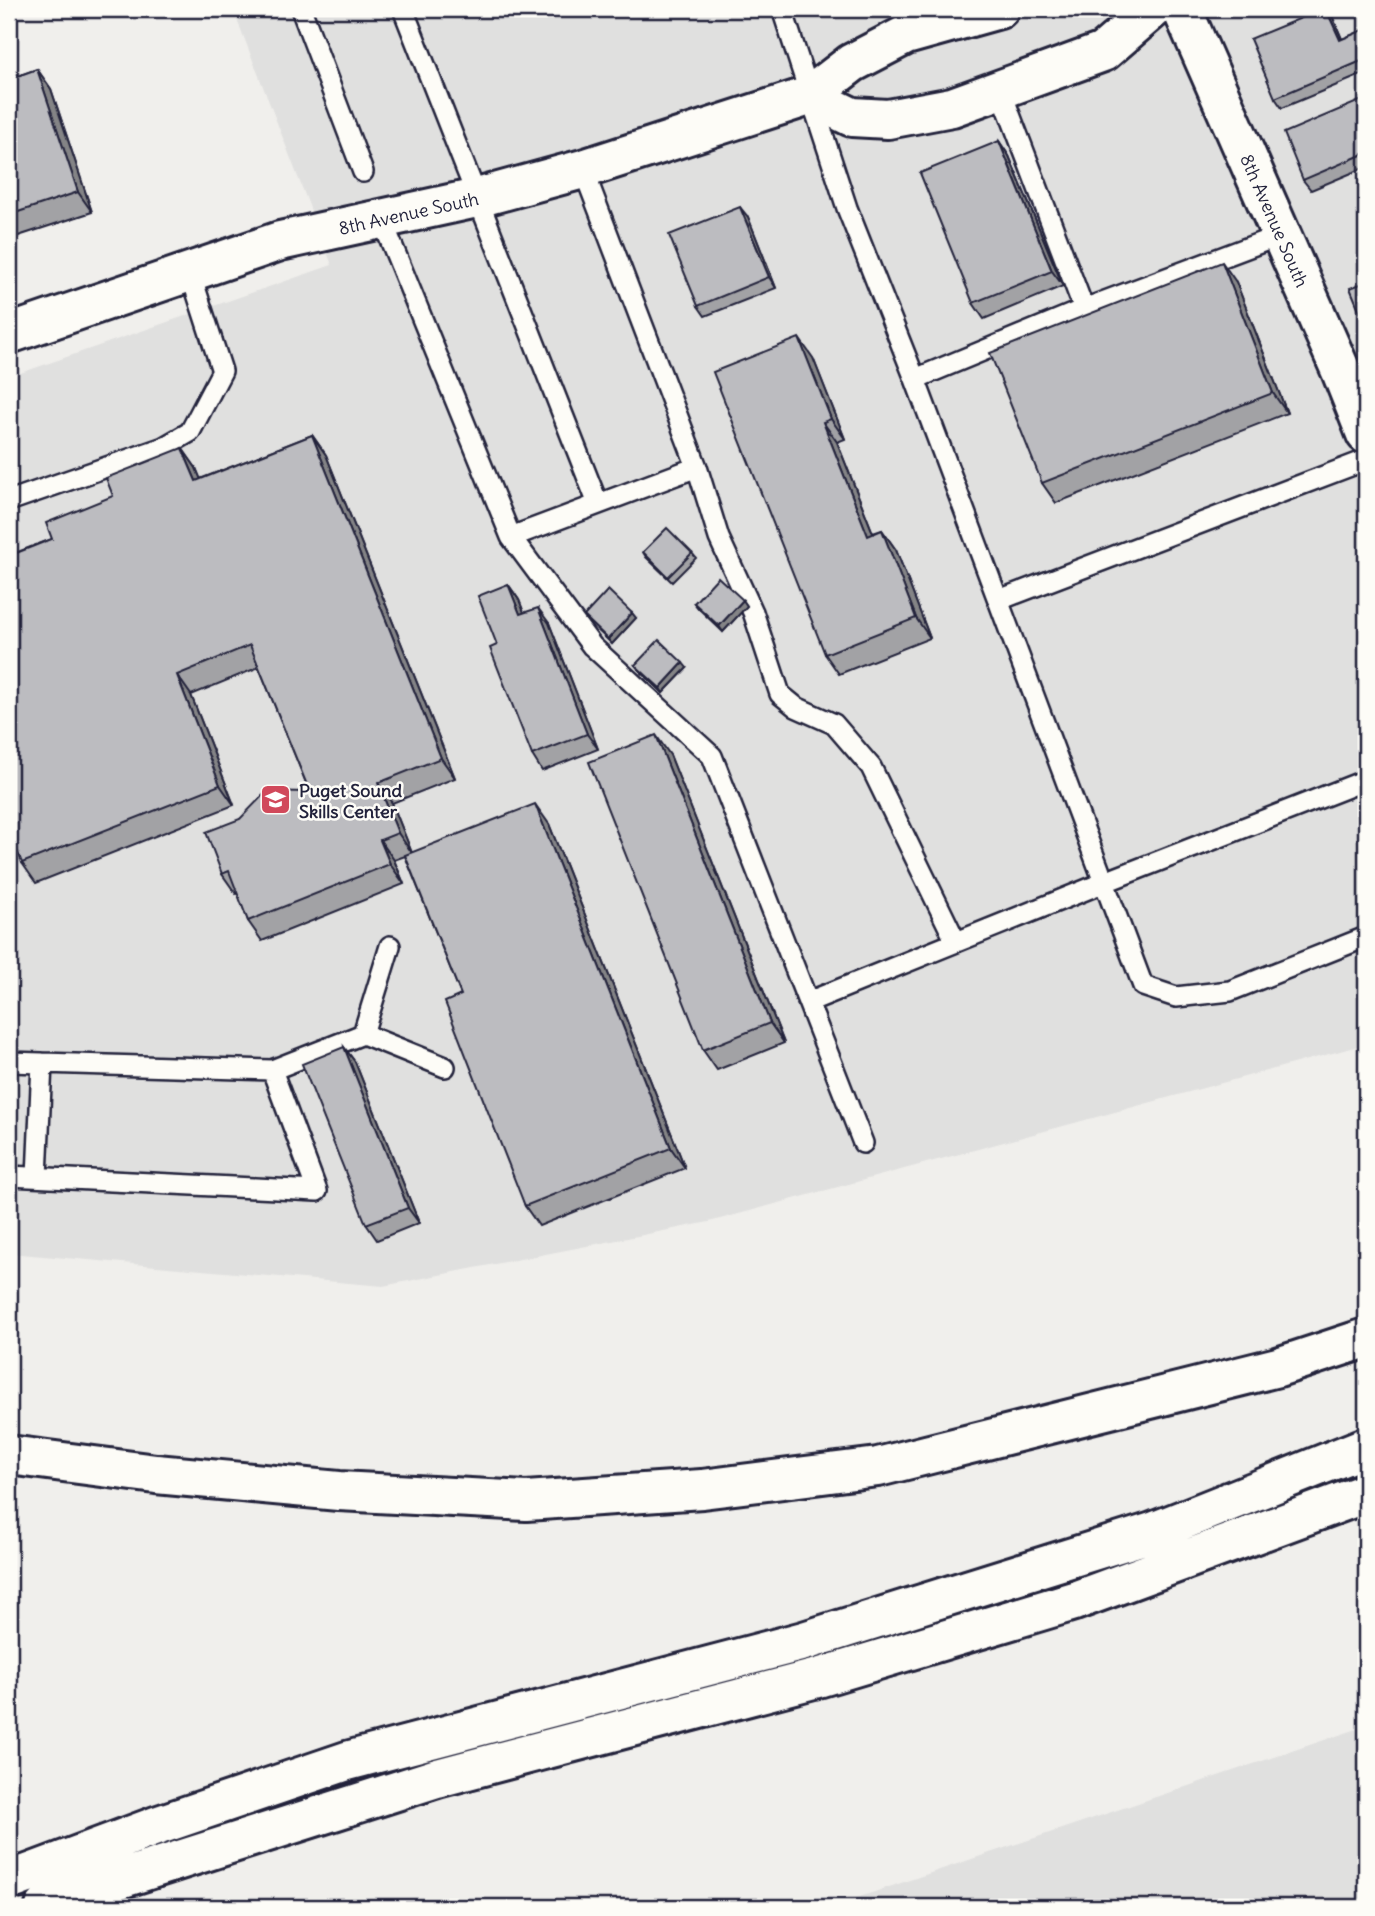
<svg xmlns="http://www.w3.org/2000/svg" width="1375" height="1916" viewBox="0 0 1375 1916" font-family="Delius,sans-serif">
	<rect width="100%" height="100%" fill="#f0efec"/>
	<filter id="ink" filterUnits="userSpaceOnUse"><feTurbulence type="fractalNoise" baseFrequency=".0143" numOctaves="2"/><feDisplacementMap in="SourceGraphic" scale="14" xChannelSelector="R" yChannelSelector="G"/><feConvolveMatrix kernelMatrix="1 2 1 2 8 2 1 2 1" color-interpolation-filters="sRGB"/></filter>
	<g filter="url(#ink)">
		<!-- built -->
		<path fill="#e0e0df" d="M233 9H1366V1044L709 1222 383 1286 9 1253V377L332 265Z
			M1366 1726V1907H830Z"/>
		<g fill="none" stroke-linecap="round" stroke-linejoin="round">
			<defs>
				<path id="service" d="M301 9 363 172
					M403 9 598 504
					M782 9 847 208 915 379 1143 986 1176 997 1230 991 1366 937
					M1001 91 1084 309
					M382 220 511 537 592 646 712 756 863 1143
					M915 379 1084 309 1281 235
					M697 467 719 538 753 612 780 694 796 707 834 724 871 767 956 942
					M9 501 164 447 190 432 222 371 190 272
					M511 537 697 467 583 169
					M999 600 1366 460
					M808 1002 1105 882 1366 780
					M363 1034 390 946
					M9 1062 272 1070 317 1191 9 1176
					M272 1070 363 1034 445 1067
					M37 1177 42 1063"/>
				<g id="minor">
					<path id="s1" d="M1182 9 1341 371 1366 434"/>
					<path d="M809 96 852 117 888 119 952 107 1103 52 1153 9"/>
					<path id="s2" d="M9 334 280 241 477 198 583 169 809 96 852 63 906 35 999 9"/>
				</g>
				<path id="motorway" d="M9 1455 156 1474 339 1491 526 1501 702 1489 878 1467 1278 1367 1366 1338
					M9 1881 156 1826 347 1761 804 1641 1153 1532 1366 1447
					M45 1907 120 1879 437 1778 821 1677 1074 1601 1366 1493"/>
			</defs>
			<!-- service casing -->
			<use href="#service" stroke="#22223b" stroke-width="24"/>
			<!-- minor casing -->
			<use href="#minor" stroke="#22223b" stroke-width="44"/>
			<!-- motorway casing -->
			<use href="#motorway" stroke="#22223b" stroke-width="44"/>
			<!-- service -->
			<use href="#service" stroke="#fdfcf7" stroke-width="19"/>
			<!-- minor -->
			<use href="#minor" stroke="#fdfcf7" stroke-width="38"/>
			<!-- motorway -->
			<use href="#motorway" stroke="#fdfcf7" stroke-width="38"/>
		</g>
		<!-- wall -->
		<path fill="#a2a2a5" stroke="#22223b" stroke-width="2" d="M1349 9H1366L1353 14Z
			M1333 18 1342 39 1366 29V73L1282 108 1275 98Z
			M37 69 51 89 92 212 9 239V79Z
			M1366 107V167L1311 190 1303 180Z
			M999 141 1009 156 1063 286 984 319 973 303Z
			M748 217 776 288 705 316 698 306Z
			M1236 282 1287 413 1056 503 1042 483Z
			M813 358 845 439 837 442 873 533 882 530 896 550 930 638 839 674 825 654Z
			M312 435 326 455 455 778 392 803 412 853 549 824 685 1168 539 1226 525 1206 461 995 405 856 394 860 404 884 262 941 248 921 238 893 236 894 222 874 240 819 309 790 259 667 191 695 234 805 36 883 22 863 15 553 52 539 182 448 196 468 200 479Z
			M643 552 692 553 696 558 672 582 646 557Z
			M508 584 519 600 524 613 549 623 598 749 542 771 532 755Z
			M743 600 747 606 723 632 698 608 694 603Z
			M632 613 636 618 612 644 588 621 584 616Z
			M635 665 687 668 663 693 639 670Z
			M670 755 784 1043 717 1070 703 1050Z
			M344 1047 355 1062 419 1223 377 1240 366 1224Z"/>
		<!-- shaded-wall -->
		<path fill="#848486" stroke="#22223b" stroke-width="2" d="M1326 9 1333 18 1347 51 1340 40Z
			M37 69 51 89 92 212 78 192Z
			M999 141 1009 156 1063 286 1052 271Z
			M740 207 748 217 776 288 769 277Z
			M1222 262 1236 282 1287 413 1273 393Z
			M799 338 813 358 845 439 831 419Z
			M823 422 837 442 882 556 868 536Z
			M312 435 326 455 455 778 441 758Z
			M182 448 196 468 210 501 196 481Z
			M882 530 896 550 930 638 916 618Z
			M508 584 519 600 531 630 520 614Z
			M743 600 747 606 723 632 719 626Z
			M538 608 549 623 598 749 587 734Z
			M632 613 636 618 612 644 608 639Z
			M683 663 687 668 663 693 660 688Z
			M177 675 191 695 234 805 220 785Z
			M656 735 670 755 784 1043 770 1023Z
			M378 783 392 803 412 853 398 833Z
			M535 804 549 824 685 1168 671 1148Z
			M380 840 394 860 404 884 390 864Z
			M344 1047 355 1062 419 1223 408 1208Z"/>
		<!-- building -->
		<path fill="#bcbcc0" stroke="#22223b" stroke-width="2" d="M1323 9H1326L1340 40 1366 29V59L1275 98 1250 39Z
			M37 69 78 192 9 215V79Z
			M1362 100 1366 110V153L1303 180 1284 133Z
			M999 141 1052 271 973 303 920 173Z
			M740 207 769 277 698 306 669 235Z
			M1222 262 1273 393 1042 483 990 353Z
			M1366 282V324H1365L1350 288Z
			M799 338 831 419 823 422 868 536 882 530 916 618 825 654 713 372Z
			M312 435 441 758 378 783 398 833 380 840 390 864 248 921 229 871 222 874 206 832 240 819 267 791 305 792 309 790 250 645 177 675 220 785 22 863 9 830V548L11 547 14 554 52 539 46 523 113 496 106 478 182 448 196 481Z
			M667 528 692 553 668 577 643 552Z
			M718 577 743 600 719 626 694 603Z
			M508 584 520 614 538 608 587 734 532 755 490 648 497 645 478 596Z
			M608 590 632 613 608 639 584 616Z
			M659 640 683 663 660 688 635 665Z
			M656 735 770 1023 703 1050 589 762Z
			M535 804 671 1148 525 1206 445 1002 461 995 405 855Z
			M344 1047 408 1208 366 1224 302 1064Z"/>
	</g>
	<!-- icons -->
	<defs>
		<symbol id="school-square" viewBox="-11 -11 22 22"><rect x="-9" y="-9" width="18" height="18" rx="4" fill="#d1495b" stroke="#fdfcf7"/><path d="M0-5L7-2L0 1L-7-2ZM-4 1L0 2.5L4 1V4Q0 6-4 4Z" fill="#fff"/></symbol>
	</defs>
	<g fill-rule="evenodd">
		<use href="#school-square" x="258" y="782" width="35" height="35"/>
	</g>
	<g text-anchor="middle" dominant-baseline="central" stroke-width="5" stroke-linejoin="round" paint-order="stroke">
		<!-- street labels -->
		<g font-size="18" fill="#22223b" stroke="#fdfcf7">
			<text stroke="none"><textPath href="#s2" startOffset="418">8th Avenue South</textPath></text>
			<text stroke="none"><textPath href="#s1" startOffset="231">8th Avenue South</textPath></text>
		</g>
		<!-- poi labels -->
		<g font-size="18" font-weight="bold" fill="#22223b" stroke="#fdfcf7" text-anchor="start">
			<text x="299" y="790">Puget Sound<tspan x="299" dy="21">Skills Center</tspan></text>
		</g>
	</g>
	<!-- margin -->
	<rect width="1375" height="1916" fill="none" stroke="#fdfcf7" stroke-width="35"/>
	<rect x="18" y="18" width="1340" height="1881" fill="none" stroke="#22223b" stroke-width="2.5" filter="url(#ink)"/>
</svg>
